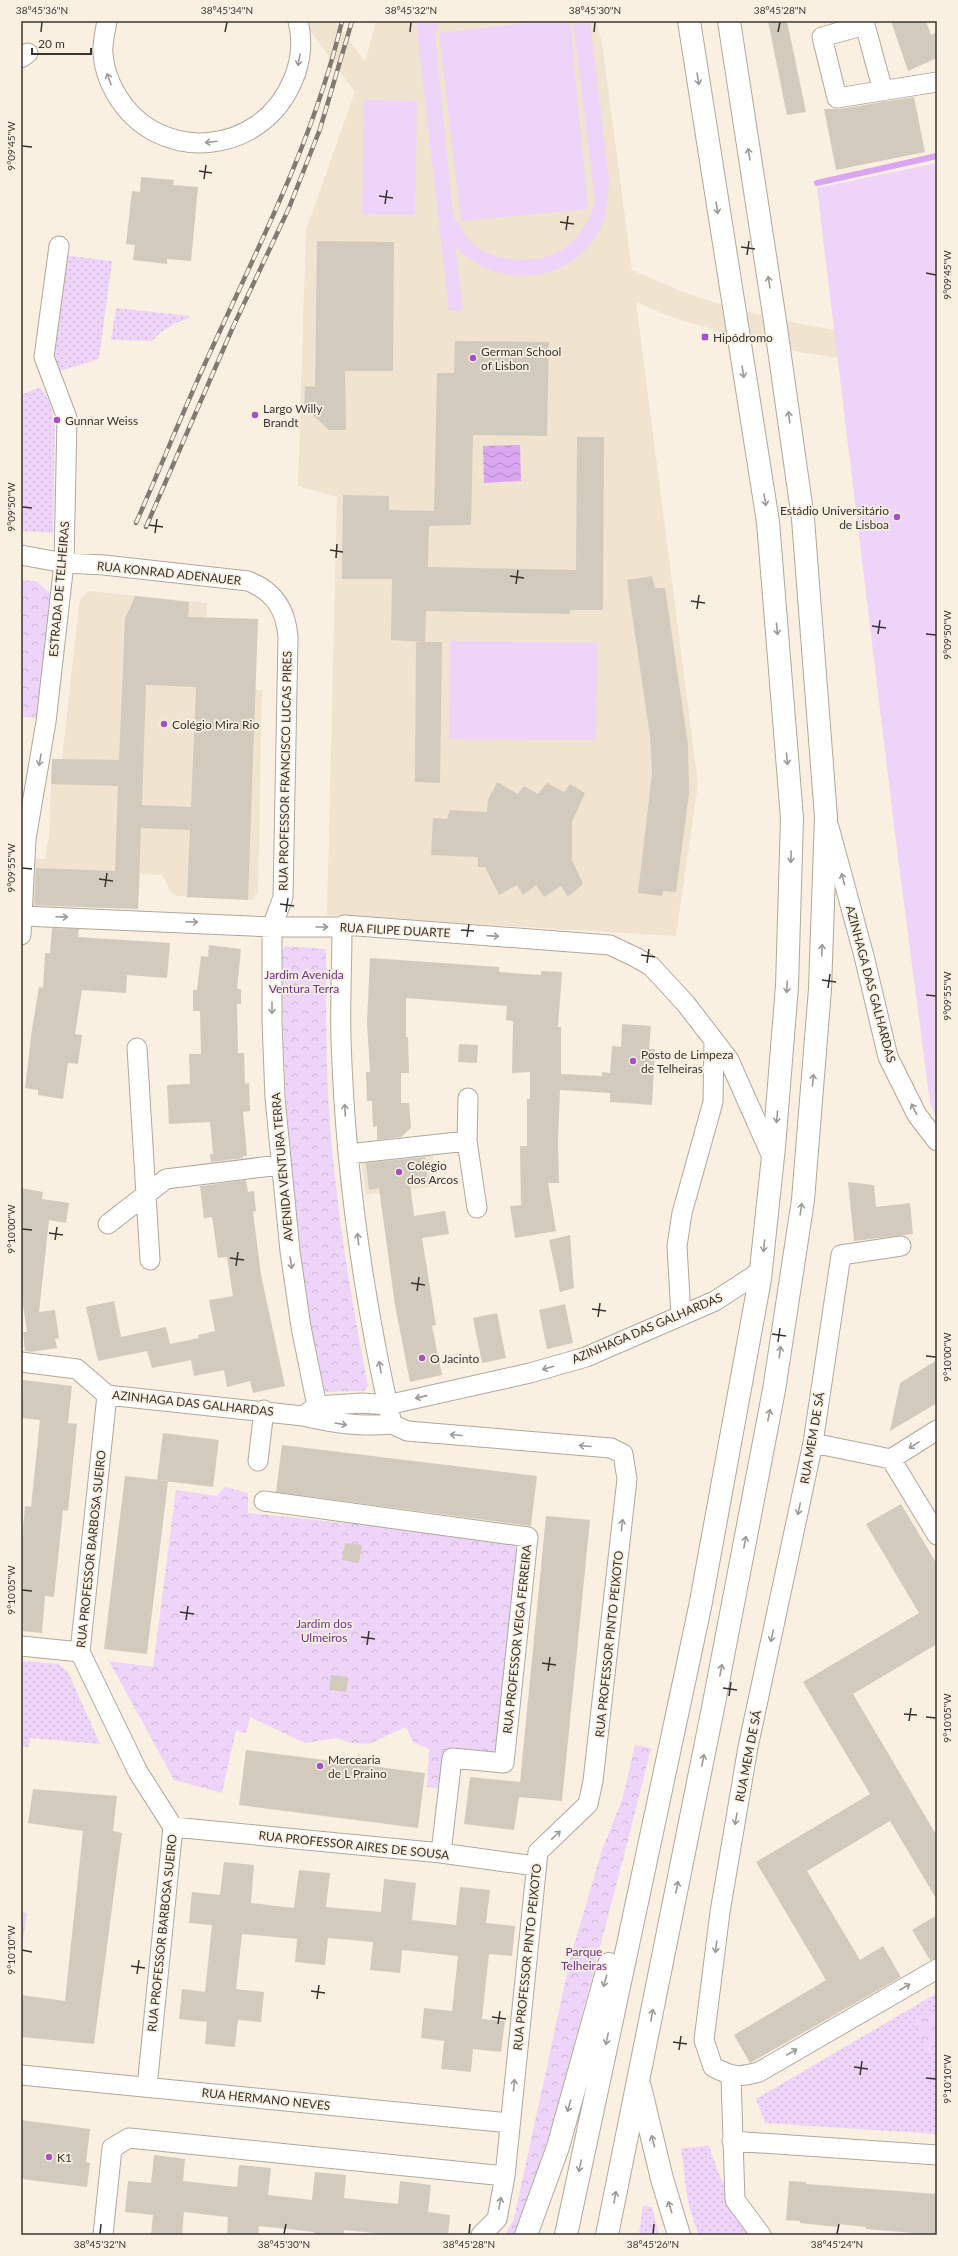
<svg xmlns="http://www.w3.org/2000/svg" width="958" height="2256" viewBox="0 0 958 2256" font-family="Lato,sans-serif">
	<defs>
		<pattern id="grass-dots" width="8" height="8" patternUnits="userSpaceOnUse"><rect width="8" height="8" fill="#eed4f8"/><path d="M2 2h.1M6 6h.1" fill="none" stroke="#cdb7d5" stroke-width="1.8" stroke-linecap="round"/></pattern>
		<pattern id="park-crowns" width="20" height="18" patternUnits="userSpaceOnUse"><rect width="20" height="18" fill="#eed4f8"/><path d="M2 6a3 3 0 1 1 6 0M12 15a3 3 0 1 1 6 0" fill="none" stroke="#cdb7d5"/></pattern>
		<pattern id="water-waves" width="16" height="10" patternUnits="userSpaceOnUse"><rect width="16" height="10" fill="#dba6f1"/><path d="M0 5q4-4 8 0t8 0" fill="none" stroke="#b388c4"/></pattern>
	</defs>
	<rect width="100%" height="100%" fill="#f9f0e2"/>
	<!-- built -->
	<path fill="#f0e3d0" d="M303 21H335L365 62 376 21H596L602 43 632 270 683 292 729 307 809 326 863 334 860 361 805 353 758 343 674 318 636 302 698 784 676 936 327 915 337 497 298 486 306 230 355 92Z
		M89 591 207 603V617L258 619 255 690H262L258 893 252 900 176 896 171 892 162 875 140 874 138 909 30 906 34 859H45L49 835 52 759H62L79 605 81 598Z
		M432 1150 436 1186 366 1195 361 1159Z"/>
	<!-- grass -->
	<path fill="url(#grass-dots)" d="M62 255 112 261 99 359 60 371 48 357Z
		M116 308 190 316 189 318C174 323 163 329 152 341L111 340Z
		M40 387 49 401 55 421 53 533 21 531V395Z
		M21 1661 59 1664 68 1672 100 1744 30 1738 29 1747 21 1746Z
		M937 1993V2134L765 2123 756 2099Z
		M709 2146C719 2178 733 2207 751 2235H698L688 2202 681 2148Z
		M643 2206 652 2207 659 2235H639Z"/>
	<!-- park -->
	<path fill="url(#park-crowns)" d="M21 580 36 581 51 594 38 718 21 717Z
		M285 946 325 949 326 952C326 999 326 1047 328 1095 334 1193 349 1290 368 1386L364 1391 325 1392C318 1381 312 1329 309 1313 290 1192 282 1074 282 951Z
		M225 1487 248 1493V1513L520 1541 495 1757 459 1753 453 1791 427 1787 429 1749 413 1742 406 1727 369 1744 351 1743 337 1738 305 1743 250 1717 246 1733 236 1730 222 1793 174 1780 109 1661 153 1667 176 1490 217 1496Z
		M635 1745 651 1748C629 1839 605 1928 581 2018 561 2091 543 2166 514 2235H505L514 2219 517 2205 571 1955 603 1847 622 1800Z
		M21 1912 27 1913 23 1940H21Z
		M937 2008V2049L929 2053 912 2022Z"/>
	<!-- pitch -->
	<path fill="#eed4f8" d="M416 21H440L435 35 453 215C460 226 467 240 477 247 505 266 553 265 576 238 586 227 591 214 595 200L573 21H589L590 23 609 178C608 195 608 215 599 231 570 286 494 289 455 246L463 310 449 311Z
		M545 21H570L588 209 461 221 439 33Z
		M364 100 417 101 415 215 362 214Z
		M937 163V1119L930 1103 896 842 817 188Z
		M450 641 597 643 596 740 449 739Z"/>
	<!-- water -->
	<path fill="url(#water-waves)" d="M520 445 521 481 484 483 483 446Z"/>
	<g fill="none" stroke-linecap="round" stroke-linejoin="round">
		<!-- stream -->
		<path stroke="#dba6f1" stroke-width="6" d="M817 183 937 156"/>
	</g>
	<!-- building -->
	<path fill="#d2cabd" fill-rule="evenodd" d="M768 21H787L806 112 787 115Z
		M891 21H926L931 35 937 32V58L908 71Z
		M914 97 925 152 836 170 824 109H839Z
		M141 177 174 180 173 185 198 187 191 261 167 259V264L133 260 135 245 126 244 132 191 140 192Z
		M317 241 394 242 393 371H345L346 430H329L304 407 305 386 315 387Z
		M455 341 549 342 547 436 473 435 471 525 429 526 428 567 576 570 577 437H604L603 610H570V614L426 611 425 642 391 640 392 579H342L343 495 389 496V510L434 511 437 373H454Z
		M652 576 655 588H665L688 745 689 794 676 892 663 891 662 896 638 893 652 773 650 736 627 580Z
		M135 596 189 602 188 617 258 619 248 900 187 897 190 830 141 828 138 909 34 905 36 868 115 871 118 786 51 784 52 759 119 760 125 619ZM146 685 196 687 191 807 142 805Z
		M416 642H442L440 783 415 782Z
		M497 782 518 794 524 786 538 794 547 783 564 792 570 784 585 793 572 822V860L583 884 568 897 561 886 544 897 536 885 523 895 517 885 499 895 485 867H478V857L431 855 433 818 447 819 450 810 487 812 488 800Z
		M52 928 79 929 78 937 170 943 167 978 127 975 126 993 82 990 75 1034 82 1035 78 1064 68 1063 63 1099 38 1095V1090L25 1088 32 1029 39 987 43 988 45 953H50Z
		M209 945 241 949 237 989H241V1004H237L238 1053H244L245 1084 249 1083 250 1111 243 1112 247 1156H243V1158L211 1162 210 1154H213L210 1122 169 1124 167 1085 190 1084 189 1054H201L200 1011H193V990H197L201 956 208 957Z
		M370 958 499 967V972L541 975V971L562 972 558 1027H561V1074L602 1076V1072L610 1073 612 1046 621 1047 622 1024 651 1026 649 1049H655L652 1105 610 1102V1093L560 1090 558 1141 559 1183H548L556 1231 515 1238 510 1206 521 1205 520 1146H527V1099H530V1072L512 1073 513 1021 506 1020 507 1006 406 998V1037H408L409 1073H401V1103H409L411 1128 401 1137 377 1140V1126L373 1127 372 1101H367L366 1072H370L367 1022Z
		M459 1044 478 1045 477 1063 458 1062Z
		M425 1157 428 1182 410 1184 414 1216 445 1211 449 1234 422 1238 436 1325 432 1326 442 1375 410 1382 395 1305 379 1188 369 1190 366 1163Z
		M246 1180 248 1192 254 1191 256 1211 253 1212 261 1275 285 1386 253 1393 250 1381 227 1387 224 1370 194 1376 191 1360 152 1368 147 1351 98 1361 86 1307 114 1301 121 1337 166 1327 170 1344 199 1338 198 1335 215 1331 209 1300 233 1296 227 1257 218 1258 212 1217 204 1218 200 1186Z
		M848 1182 874 1185 876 1207 910 1203 913 1234 854 1241Z
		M21 1188 43 1192 42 1199 69 1203 66 1223 49 1220 39 1312 55 1310 59 1338 55 1339 57 1348 31 1352 25 1351 23 1332H27L21 1292Z
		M570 1235 574 1288 560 1292 549 1240Z
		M565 1304 573 1343 547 1349 539 1310Z
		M497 1313 506 1358 482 1363 473 1318Z
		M937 1360V1403L890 1431 900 1383Z
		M23 1380 72 1386 68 1423 77 1424 68 1511 63 1510 54 1597 45 1596 42 1633 21 1631V1549L25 1506 31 1507 40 1420 21 1418Z
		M163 1433 219 1440 213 1487 157 1480Z
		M282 1445 537 1476 531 1526 276 1492Z
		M125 1476 168 1481 147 1654 104 1649Z
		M901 1504 937 1564V1644L853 1694 937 1836V1900L890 1821 807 1871 860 1960 883 1946 901 1977 750 2063 734 2035 826 1980 756 1862 870 1794 803 1682 919 1613 866 1524Z
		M546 1516 590 1520 562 1801 519 1797 514 1830 464 1824 470 1777 520 1782Z
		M345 1543 362 1545 359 1563 342 1560Z
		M331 1675 348 1677 346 1692 329 1690Z
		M246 1750 425 1773 418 1828 239 1805Z
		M33 1789 117 1796 113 1831 122 1833 94 2044 21 2037V1995L65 2001 83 1831 28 1823Z
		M224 1862 254 1865 251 1903 294 1908 299 1870 330 1873 326 1907 381 1912 384 1879 416 1883 412 1920 456 1925 460 1887 490 1890 486 1923 515 1926 512 1956 489 1954 482 2019 505 2021 501 2052 473 2049 471 2072 441 2069 444 2041 421 2038 424 2008 452 2011 458 1956 402 1950 400 1973 370 1970 373 1942 328 1938 325 1965 295 1962 297 1939 242 1934 236 1989 264 1992 261 2022 238 2020 235 2047 205 2044 207 2022 179 2019 182 1989 205 1992 212 1925 189 1923 192 1892 220 1895Z
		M937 1915V1958L930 1960 912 1930Z
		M21 2120 90 2129 86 2162 90 2163 87 2187 21 2179Z
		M154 2155 185 2159 183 2181 237 2187 239 2165 271 2168 268 2195 312 2200 315 2172 346 2175 344 2198 398 2204 400 2181 431 2185 428 2212 450 2215 448 2235H395L344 2230V2235H314V2232L259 2226 258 2235H227L228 2217 184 2212 182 2235H151L153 2215 125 2212 128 2181 151 2183Z
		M789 2181 806 2182V2184L937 2194V2235L866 2229V2227L838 2224V2227L800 2223V2221L786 2220Z"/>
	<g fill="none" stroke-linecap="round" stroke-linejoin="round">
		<defs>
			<path id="minor" d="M107 21C105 32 102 44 103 54 104 68 109 82 116 94 158 166 262 156 293 80 301 62 303 40 298 21
				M21 58 28 53
				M883 91 865 25 822 37 837 98 937 82
				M21 555 64 563 104 565 248 581C274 591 286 610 288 637L283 897 272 927V1021L275 1098 290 1251 301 1327 317 1406
				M829 827 864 956 888 1057 917 1115 937 1141
				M23 916 272 927H342L344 925 610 945 635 957 651 966 686 1004 729 1060 773 1159
				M342 927C342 964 340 1002 341 1039 345 1169 363 1297 392 1424L407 1431 611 1448 623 1454 627 1479 593 1781 588 1804 538 1852 505 2176 497 2219 481 2235
				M21 935 26 839 46 722 64 563 67 418 44 357 59 246
				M137 1048 150 1260
				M468 1098 467 1141 477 1208
				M348 1154 467 1141
				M108 1224 166 1179 280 1165
				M901 1246 841 1255 813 1443 748 1747 720 1912 704 2040 713 2067C733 2077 737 2078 759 2072L937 1969
				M681 1316 677 1246 682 1213 713 1102 714 1040
				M21 1362 77 1369 107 1395 303 1416 317 1406 362 1403 387 1405 530 1373 586 1357 715 1301 761 1271
				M107 1395 80 1652 138 1772 173 1827 147 2087
				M303 1416C333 1423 360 1427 392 1424
				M813 1443 891 1459 937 1535
				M891 1459 937 1430
				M258 1461 264 1410
				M264 1501 528 1537 504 1763 452 1758 441 1853
				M21 1646 80 1652
				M173 1827 441 1853 535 1866
				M21 2075 510 2123
				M731 2077 735 2200 761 2235
				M732 2141 937 2155
				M103 2235 112 2148 129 2138 505 2176"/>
			<path id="highway" d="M640 2087 662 2179 679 2235
				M526 2235 558 2147 609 1964
				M566 2235 700 1607 760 1279 774 1147 787 986 792 818 768 522 689 21
				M607 2235 713 1708 774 1390 803 1200 820 989 826 817 803 519 775 321 729 21"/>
		</defs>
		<!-- minor casing -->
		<use href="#minor" stroke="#b0a89b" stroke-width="21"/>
		<!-- highway casing -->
		<use href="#highway" stroke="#b0a89b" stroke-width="24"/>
		<!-- minor -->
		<use href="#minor" stroke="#fff" stroke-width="19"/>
		<!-- highway -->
		<use href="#highway" stroke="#fff" stroke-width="22"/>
		<defs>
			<path id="rail" d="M136 523C162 464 186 404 213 346 262 239 315 136 342 21
				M146 527 233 327 289 208 320 129 352 21"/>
		</defs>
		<!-- rail casing -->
		<use href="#rail" stroke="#807a71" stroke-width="4.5"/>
		<!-- rail -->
		<use href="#rail" stroke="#f9f0e2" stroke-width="3" stroke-dasharray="9" stroke-linecap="butt"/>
	</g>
	<!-- one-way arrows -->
	<defs><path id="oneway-shaft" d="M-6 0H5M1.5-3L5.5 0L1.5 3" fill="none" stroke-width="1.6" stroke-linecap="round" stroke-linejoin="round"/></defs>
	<g stroke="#9c9a97">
		<use href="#oneway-shaft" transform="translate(299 60) rotate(100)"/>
		<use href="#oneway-shaft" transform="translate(109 79) rotate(-110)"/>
		<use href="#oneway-shaft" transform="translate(698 79) rotate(81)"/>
		<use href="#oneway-shaft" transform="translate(211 142) rotate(173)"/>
		<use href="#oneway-shaft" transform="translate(749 154) rotate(-99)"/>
		<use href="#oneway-shaft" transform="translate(717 208) rotate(81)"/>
		<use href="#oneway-shaft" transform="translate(769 282) rotate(-99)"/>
		<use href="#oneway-shaft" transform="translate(743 372) rotate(81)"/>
		<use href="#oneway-shaft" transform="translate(789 417) rotate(-98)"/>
		<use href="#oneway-shaft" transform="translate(765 500) rotate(81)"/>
		<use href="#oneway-shaft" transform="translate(777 629) rotate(85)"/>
		<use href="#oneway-shaft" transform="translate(787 759) rotate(85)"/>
		<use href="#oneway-shaft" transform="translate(40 760) rotate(100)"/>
		<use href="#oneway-shaft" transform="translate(791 857) rotate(92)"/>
		<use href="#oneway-shaft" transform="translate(843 879) rotate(-105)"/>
		<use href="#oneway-shaft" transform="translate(62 917) rotate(2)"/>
		<use href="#oneway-shaft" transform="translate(192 922) rotate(2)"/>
		<use href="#oneway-shaft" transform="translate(322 927)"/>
		<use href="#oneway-shaft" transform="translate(493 936) rotate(4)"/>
		<use href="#oneway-shaft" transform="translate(822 950) rotate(-88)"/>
		<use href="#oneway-shaft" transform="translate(787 987) rotate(93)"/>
		<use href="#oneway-shaft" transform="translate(272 1008) rotate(90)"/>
		<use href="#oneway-shaft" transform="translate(813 1080) rotate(-85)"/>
		<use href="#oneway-shaft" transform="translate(914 1109) rotate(-117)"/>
		<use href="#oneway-shaft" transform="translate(345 1110) rotate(-93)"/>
		<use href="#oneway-shaft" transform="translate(777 1117) rotate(95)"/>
		<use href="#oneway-shaft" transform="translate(801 1209) rotate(-81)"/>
		<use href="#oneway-shaft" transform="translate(358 1239) rotate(-97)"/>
		<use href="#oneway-shaft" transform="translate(764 1246) rotate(96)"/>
		<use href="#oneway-shaft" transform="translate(291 1263) rotate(81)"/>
		<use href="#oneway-shaft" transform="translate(780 1352) rotate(-82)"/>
		<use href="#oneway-shaft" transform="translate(380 1367) rotate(-101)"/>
		<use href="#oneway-shaft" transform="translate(548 1368) rotate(164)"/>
		<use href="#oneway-shaft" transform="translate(421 1397) rotate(167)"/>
		<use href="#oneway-shaft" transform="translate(769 1415) rotate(-79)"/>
		<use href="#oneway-shaft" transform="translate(341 1424) rotate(10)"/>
		<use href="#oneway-shaft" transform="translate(456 1435) rotate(-175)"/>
		<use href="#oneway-shaft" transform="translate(914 1445) rotate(148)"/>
		<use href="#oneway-shaft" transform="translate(585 1446) rotate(-175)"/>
		<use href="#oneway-shaft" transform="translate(799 1509) rotate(102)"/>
		<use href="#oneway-shaft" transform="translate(622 1525) rotate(-84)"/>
		<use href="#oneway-shaft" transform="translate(745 1542) rotate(-79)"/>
		<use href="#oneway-shaft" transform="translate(772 1636) rotate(102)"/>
		<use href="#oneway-shaft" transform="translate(721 1670) rotate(-79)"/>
		<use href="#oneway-shaft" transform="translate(703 1760) rotate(-79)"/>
		<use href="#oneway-shaft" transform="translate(736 1819) rotate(100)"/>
		<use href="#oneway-shaft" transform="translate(556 1835) rotate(-44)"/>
		<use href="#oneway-shaft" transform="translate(677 1887) rotate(-79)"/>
		<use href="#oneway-shaft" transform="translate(716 1947) rotate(97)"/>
		<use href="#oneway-shaft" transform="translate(605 1981) rotate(106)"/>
		<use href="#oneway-shaft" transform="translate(905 1987) rotate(-30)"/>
		<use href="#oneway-shaft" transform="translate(652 2015) rotate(-79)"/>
		<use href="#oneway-shaft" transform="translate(607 2039) rotate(102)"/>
		<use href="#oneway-shaft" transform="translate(792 2052) rotate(-30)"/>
		<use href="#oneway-shaft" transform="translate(514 2085) rotate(-85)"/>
		<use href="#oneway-shaft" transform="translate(569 2106) rotate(106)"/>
		<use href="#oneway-shaft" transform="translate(653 2141) rotate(-104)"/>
		<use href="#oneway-shaft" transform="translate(580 2166) rotate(102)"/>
		<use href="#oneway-shaft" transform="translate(615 2197) rotate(-79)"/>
		<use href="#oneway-shaft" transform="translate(500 2203) rotate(-79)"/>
		<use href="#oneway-shaft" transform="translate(670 2207) rotate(-107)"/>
	</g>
	<!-- ticks -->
	<path fill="none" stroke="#38342f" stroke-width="1.5" d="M41 32 42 22M225 32 227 22M410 32 411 22M594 32 595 22M778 32 780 22M22 146 32 147M199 171 212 173M204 179 206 165M379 196 393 198M385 204 387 190M560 222 574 224M566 230 568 216M741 247 755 249M747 255 749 241M926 273 936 275M22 507 32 508M149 525 163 527M155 533 157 519M330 550 343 552M336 558 337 544M510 576 524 578M516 584 518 570M691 601 705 603M697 609 699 595M872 626 886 628M878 634 880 620M926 634 936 635M22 868 32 869M99 879 113 881M105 887 107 873M280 904 294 906M286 912 288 898M461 930 474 931M467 937 469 924M641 955 655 957M647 963 649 949M822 980 836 982M828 988 830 974M926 995 936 996M22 1229 32 1230M49 1233 63 1235M55 1240 57 1227M230 1258 244 1260M236 1266 238 1252M411 1283 425 1285M417 1291 419 1277M592 1309 606 1311M598 1317 600 1303M772 1334 786 1336M778 1342 780 1328M926 1356 936 1357M22 1590 32 1591M180 1612 194 1614M186 1620 188 1606M361 1637 375 1639M367 1645 369 1631M542 1663 556 1665M548 1671 550 1657M723 1688 737 1690M729 1696 731 1682M904 1714 917 1715M926 1717 936 1718M909 1721 911 1708M22 1950 32 1952M131 1966 145 1968M137 1974 139 1960M311 1991 325 1993M317 1999 319 1985M492 2017 506 2019M498 2024 500 2011M673 2042 687 2044M679 2050 681 2036M854 2067 868 2069M860 2075 862 2061M926 2078 936 2079M100 2234 101 2224M284 2234 286 2224M469 2234 470 2224M653 2234 654 2224M837 2234 839 2224"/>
	<!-- markers -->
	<g fill="#a452c2" stroke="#f9f0e2" stroke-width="1.5">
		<rect x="701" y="333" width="8" height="8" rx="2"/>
		<circle cx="473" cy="358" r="4"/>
		<circle cx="255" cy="415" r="4"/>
		<circle cx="57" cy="420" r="4"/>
		<circle cx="897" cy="517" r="4"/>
		<circle cx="164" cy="724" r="4"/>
		<circle cx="633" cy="1061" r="4"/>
		<circle cx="399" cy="1172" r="4"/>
		<circle cx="422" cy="1358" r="4"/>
		<circle cx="320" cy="1766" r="4"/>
		<circle cx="49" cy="2157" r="4"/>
	</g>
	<g text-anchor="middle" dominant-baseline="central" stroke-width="3.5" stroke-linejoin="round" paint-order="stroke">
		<!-- poi labels -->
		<g font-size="12" fill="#38342f" stroke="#f9f0e2" text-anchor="start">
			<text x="713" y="337">Hipódromo</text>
			<text x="481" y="351">German School<tspan x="481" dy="14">of Lisbon</tspan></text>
			<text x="263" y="408">Largo Willy<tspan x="263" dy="14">Brandt</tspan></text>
			<text x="65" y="420">Gunnar Weiss</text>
			<text x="889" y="510" text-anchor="end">Estádio Universitário<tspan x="889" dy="14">de Lisboa</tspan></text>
			<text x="172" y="724">Colégio Mira Rio</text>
			<text x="641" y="1054">Posto de Limpeza<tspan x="641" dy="14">de Telheiras</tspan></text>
			<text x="407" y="1165">Colégio<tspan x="407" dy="14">dos Arcos</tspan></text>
			<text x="430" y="1358">O Jacinto</text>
			<text x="328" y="1759">Mercearia<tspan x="328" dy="14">de L Praino</tspan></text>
			<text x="57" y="2157">K1</text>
		</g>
		<!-- street labels -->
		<g font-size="12" fill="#38342f" stroke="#f9f0e2">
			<text transform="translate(169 573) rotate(6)">RUA KONRAD ADENAUER</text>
			<text transform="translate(59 589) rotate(-85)">ESTRADA DE TELHEIRAS</text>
			<text transform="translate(285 771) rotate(-89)">RUA PROFESSOR FRANCISCO LUCAS PIRES</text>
			<text transform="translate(395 930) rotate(3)">RUA FILIPE DUARTE</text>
			<text transform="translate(871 984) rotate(75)">AZINHAGA DAS GALHARDAS</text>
			<text transform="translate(282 1167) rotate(-95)">AVENIDA VENTURA TERRA</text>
			<text transform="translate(647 1328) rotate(-23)">AZINHAGA DAS GALHARDAS</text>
			<text transform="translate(193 1403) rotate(6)">AZINHAGA DAS GALHARDAS</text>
			<text transform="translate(812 1438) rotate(-80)">RUA MEM DE SÁ</text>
			<text transform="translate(91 1549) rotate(-84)">RUA PROFESSOR BARBOSA SUEIRO</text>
			<text transform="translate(517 1639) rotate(-84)">RUA PROFESSOR VEIGA FERREIRA</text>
			<text transform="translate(609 1644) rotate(-84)">RUA PROFESSOR PINTO PEIXOTO</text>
			<text transform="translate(748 1756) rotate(-79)">RUA MEM DE SÁ</text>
			<text transform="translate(354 1845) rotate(6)">RUA PROFESSOR AIRES DE SOUSA</text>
			<text transform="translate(162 1933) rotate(-84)">RUA PROFESSOR BARBOSA SUEIRO</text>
			<text transform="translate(527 1957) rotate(-84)">RUA PROFESSOR PINTO PEIXOTO</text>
			<text transform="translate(266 2099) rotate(6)">RUA HERMANO NEVES</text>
		</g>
		<!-- park labels -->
		<g font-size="12" fill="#703187" stroke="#f9f0e2">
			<text x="304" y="974">Jardim Avenida<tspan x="304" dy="14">Ventura Terra</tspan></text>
			<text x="324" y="1623">Jardim dos<tspan x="324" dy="14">Ulmeiros</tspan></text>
			<text x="584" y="1951">Parque<tspan x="584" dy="14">Telheiras</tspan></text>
		</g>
	</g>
	<!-- border -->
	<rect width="958" height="2256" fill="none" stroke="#f9f0e2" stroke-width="44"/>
	<!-- scale -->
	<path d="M32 48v6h59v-6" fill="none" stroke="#38342f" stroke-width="2"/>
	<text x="38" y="48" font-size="12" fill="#38342f" stroke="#f9f0e2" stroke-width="3" paint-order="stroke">20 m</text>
	<rect x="22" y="22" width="914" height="2212" fill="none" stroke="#38342f" stroke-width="1.5"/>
	<g font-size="10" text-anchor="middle" fill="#38342f">
		<text x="42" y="14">38°45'36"N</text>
		<text x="227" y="14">38°45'34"N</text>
		<text x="411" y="14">38°45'32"N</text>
		<text x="595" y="14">38°45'30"N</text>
		<text x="780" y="14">38°45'28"N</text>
		<text transform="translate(11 146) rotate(-90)" y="4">9°09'45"W</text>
		<text transform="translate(947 275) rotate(-90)" y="4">9°09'45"W</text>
		<text transform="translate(11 507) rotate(-90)" y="4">9°09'50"W</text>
		<text transform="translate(947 635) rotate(-90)" y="4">9°09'50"W</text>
		<text transform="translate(11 868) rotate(-90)" y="4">9°09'55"W</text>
		<text transform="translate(947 996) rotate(-90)" y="4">9°09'55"W</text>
		<text transform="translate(11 1229) rotate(-90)" y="4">9°10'00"W</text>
		<text transform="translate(947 1357) rotate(-90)" y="4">9°10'00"W</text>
		<text transform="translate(11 1590) rotate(-90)" y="4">9°10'05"W</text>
		<text transform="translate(947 1718) rotate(-90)" y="4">9°10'05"W</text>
		<text transform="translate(11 1950) rotate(-90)" y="4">9°10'10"W</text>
		<text transform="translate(947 2079) rotate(-90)" y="4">9°10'10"W</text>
		<text x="100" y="2248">38°45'32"N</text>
		<text x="284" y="2248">38°45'30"N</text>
		<text x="469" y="2248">38°45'28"N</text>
		<text x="653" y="2248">38°45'26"N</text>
		<text x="837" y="2248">38°45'24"N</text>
	</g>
</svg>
